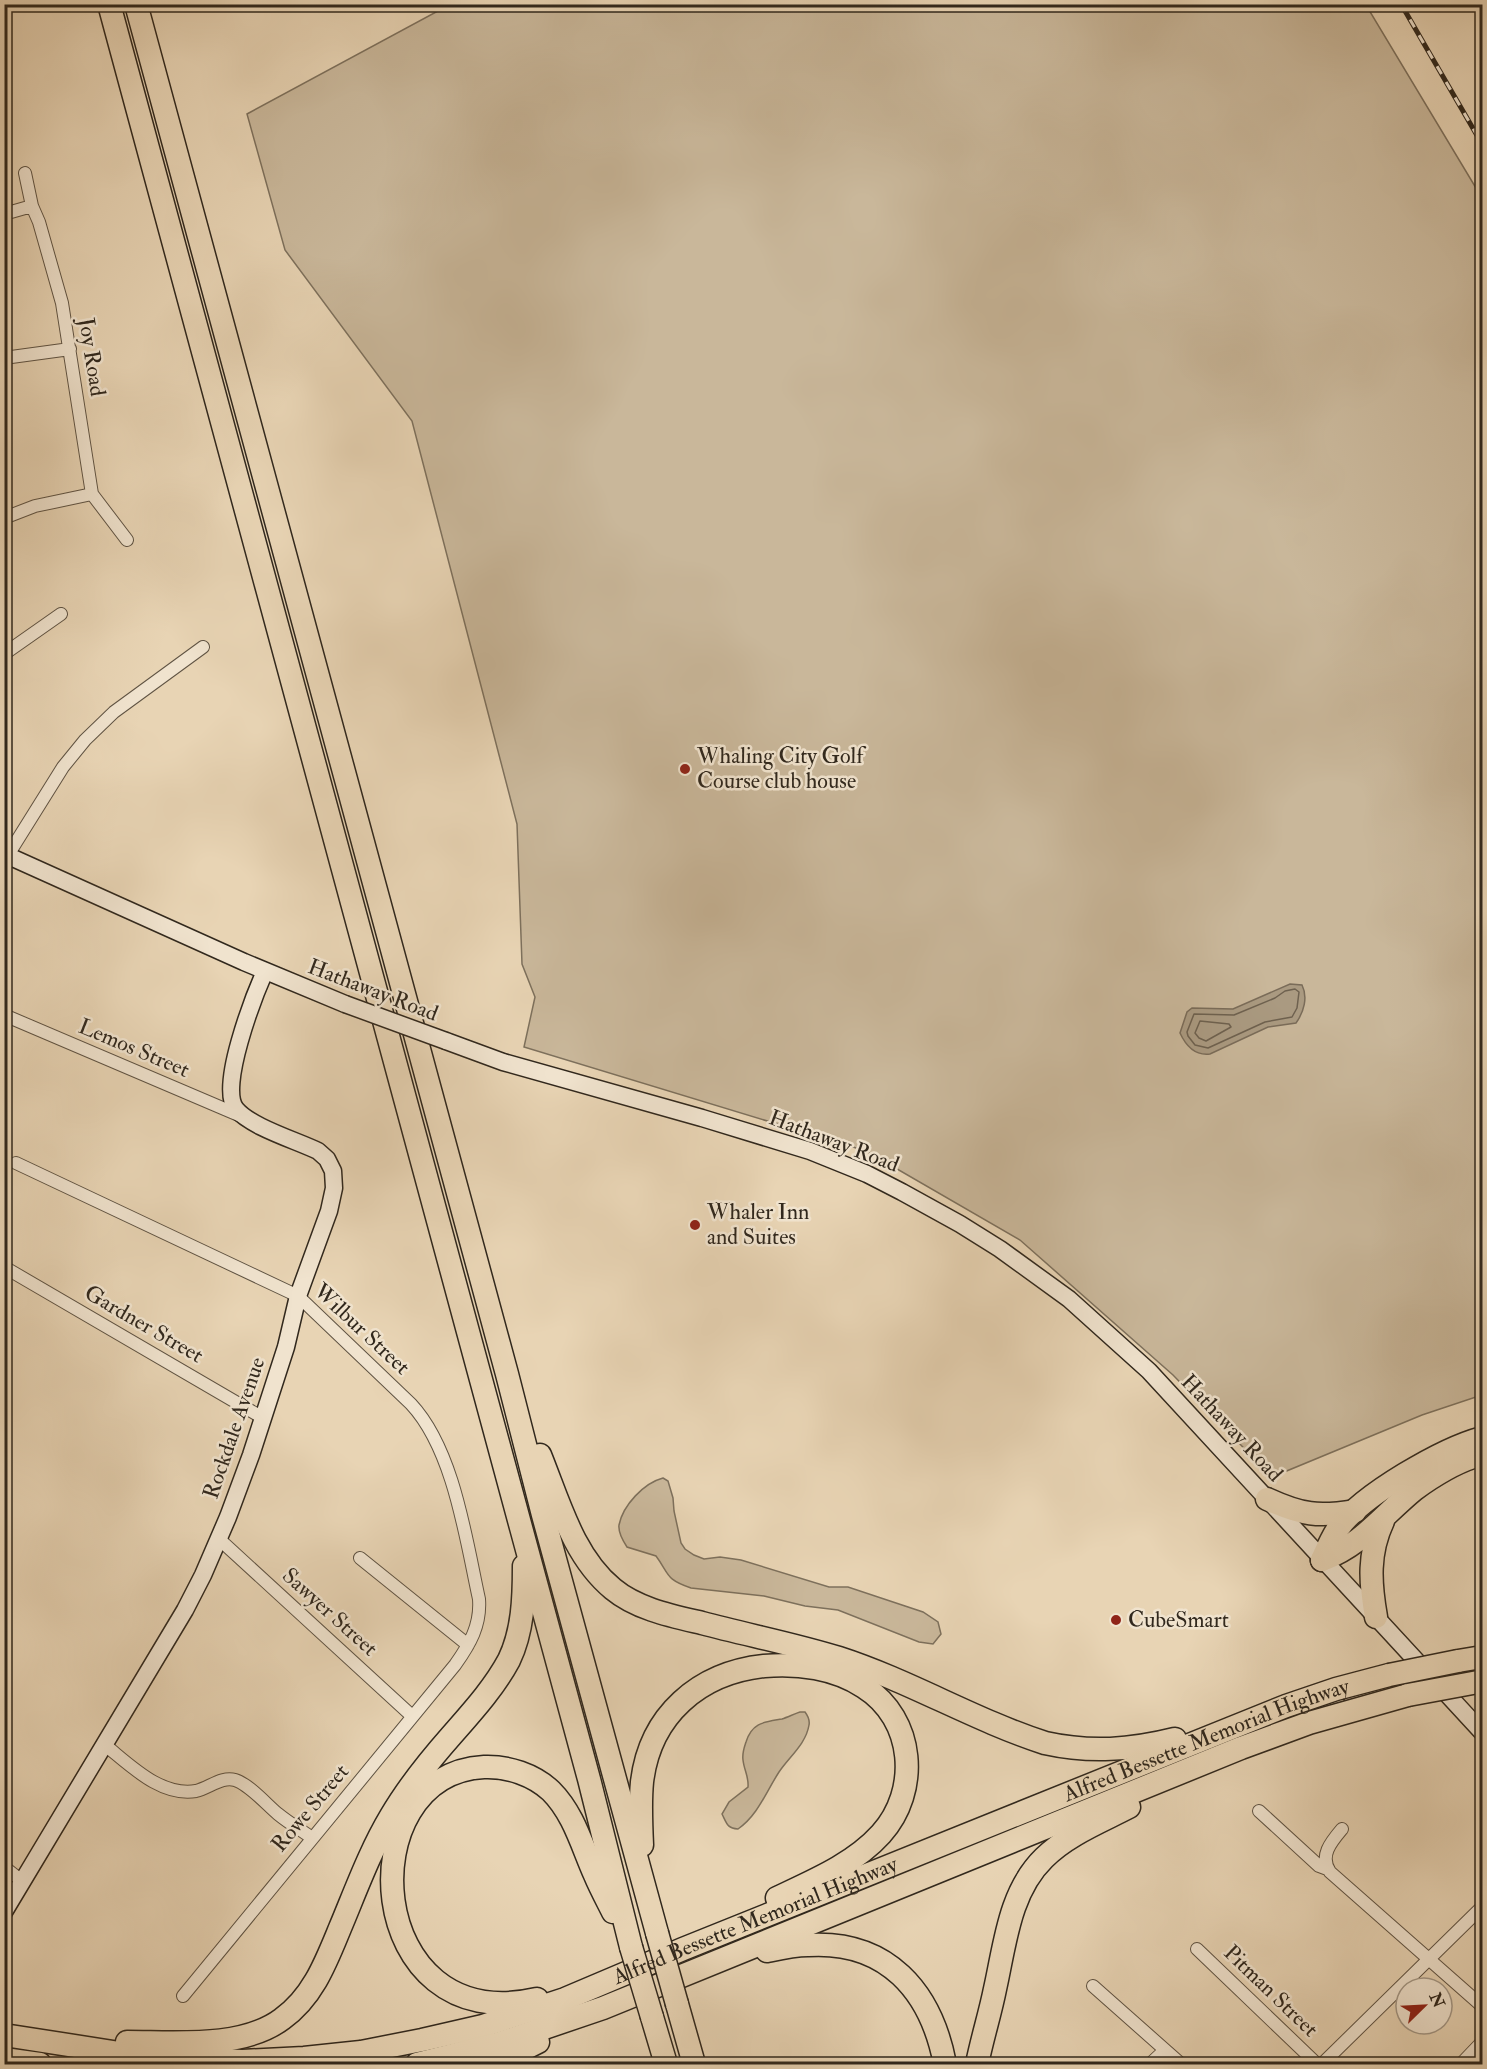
<svg xmlns="http://www.w3.org/2000/svg" width="1487" height="2069" viewBox="0 0 1487 2069" font-family="'IM FELL Double Pica',serif">
	<rect width="100%" height="100%" fill="#e8d4b4"/>
	<filter id="stains"><feTurbulence type="fractalNoise" baseFrequency=".00333" numOctaves="4"/><feColorMatrix values="0 0 0 0 .2 0 0 0 0 .09 0 0 0 0 .02 0 0 0 .5 -.17"/></filter>
	<radialGradient id="worn" r=".72"><stop offset=".6" stop-color="#630" stop-opacity="0"/><stop offset="1" stop-color="#630" stop-opacity=".3"/></radialGradient>
	<!-- green -->
	<path fill="#c9b79a" stroke="#7d705c" stroke-width="1.5" d="M449 5H1366L1482 198V1395L1422 1415 1272 1477 1173 1375 1020 1240 866 1151 524 1047 535 997 522 964 517 824 412 421 285 250 247 114Z
		M663 1478 668 1481 673 1498 674 1511 681 1543 685 1549 694 1555 704 1559 720 1557 741 1560 829 1587H848L923 1612 938 1622 941 1634 933 1644 919 1642 838 1610 805 1606 764 1596 691 1588C665 1579 670 1575 656 1556L627 1547C623 1541 618 1533 619 1525 623 1505 644 1483 663 1478Z
		M800 1712H805C808 1716 810 1720 809 1725 806 1744 789 1757 779 1772 766 1792 758 1815 738 1829 727 1828 727 1824 722 1814L729 1802 748 1787C749 1777 744 1770 743 1760 742 1753 744 1748 746 1742 752 1722 765 1722 782 1719 788 1717 794 1714 800 1712Z"/>
	<!-- water -->
	<path fill="#aa9a81" stroke="#7a6c59" stroke-width="1.5" d="M1290 984 1302 985C1308 997 1304 1012 1296 1023L1268 1027 1210 1054C1195 1056 1186 1046 1180 1033L1187 1012 1192 1008 1233 1009Z"/>
	<g fill="none" stroke-linecap="round" stroke-linejoin="round">
		<!-- shore -->
		<path stroke="#6e614f" stroke-width="1.5" d="M1295 989 1299 992 1297 1008 1292 1017 1265 1022 1208 1048 1195 1045 1188 1036 1187 1032 1194 1014 1234 1015 1275 998 1285 991Z
			M1200 1021 1229 1024 1231 1027 1206 1041 1199 1038 1195 1033Z"/>
		<defs>
			<path id="street" d="M25 173 32 206 39 222 62 303 92 494 127 540
				M4 214 32 206
				M4 358 70 349
				M4 518 35 506 92 494
				M4 654 61 614
				M8 855 63 767 85 740 114 712 203 647
				M4 1015 241 1116
				M16 1163 298 1296 411 1404C454 1450 466 1540 479 1599 481 1625 470 1644 455 1665L183 1996
				M4 1267 263 1418
				M219 1539 412 1716
				M360 1558 468 1645
				M105 1745C130 1765 161 1797 196 1791 209 1788 222 1776 235 1780 249 1784 267 1805 278 1814 289 1823 301 1830 312 1838
				M1259 1811 1319 1866 1327 1869
				M1342 1829C1331 1842 1319 1856 1330 1872L1482 2006
				M4 1867 22 1881
				M1197 1949 1317 2064
				M1093 1986 1181 2064
				M1150 2064 1165 2050
				M1322 2064 1482 1907
				M1461 2064 1482 2042"/>
			<path id="secondary" d="M4 854 244 962 345 1004
				M446 1041 503 1062 702 1118 810 1151 867 1174 902 1192 960 1224 1000 1249 1069 1299 1149 1371 1482 1732
				M4 1912 185 1610 203 1575 228 1517 251 1455 286 1347 298 1296 329 1211 334 1188 333 1171 327 1159 318 1151C295 1140 251 1127 236 1109 218 1088 254 996 265 971"/>
			<g id="highway">
				<path d="M109 4 589 1779 631 1947"/>
				<path d="M136 4 507 1374 543 1515 657 1933"/>
				<path d="M540 1455C559 1502 573 1556 613 1589 637 1609 672 1616 702 1623 747 1635 794 1644 839 1658 910 1681 974 1720 1045 1743 1090 1753 1131 1750 1175 1739"/>
				<path d="M1267 1499C1302 1515 1318 1517 1355 1511"/>
				<path d="M1322 1560C1327 1549 1332 1537 1339 1527 1364 1494 1442 1449 1482 1438"/>
				<path d="M1322 1560C1362 1545 1383 1515 1415 1489 1433 1476 1452 1464 1473 1457"/>
				<path d="M1376 1617C1370 1583 1368 1553 1383 1521"/>
				<path d="M1458 1661 1482 1657"/>
				<path d="M642 1845C641 1824 640 1802 642 1782 650 1715 699 1673 764 1666 798 1663 835 1668 864 1687 915 1719 920 1791 881 1834 854 1864 813 1881 777 1898"/>
				<path d="M767 1951C781 1948 794 1945 808 1945 887 1940 931 1991 945 2064"/>
				<path d="M537 1999C362 2039 347 1774 484 1767 508 1766 534 1775 551 1791 574 1814 582 1846 595 1875 600 1887 607 1900 613 1912"/>
				<path d="M677 2004 694 2064"/>
				<path d="M652 2017 666 2064"/>
				<path id="s1" d="M4 2035 145 2057 242 2061 304 2058 361 2052 422 2040 483 2026 565 1999 683 1949 1286 1706 1336 1689 1389 1675"/>
				<path d="M127 2042C175 2042 242 2049 282 2019 313 1997 326 1962 340 1928 356 1890 370 1851 391 1816 408 1787 429 1761 451 1736 472 1712 494 1688 509 1660 523 1631 524 1598 524 1566"/>
				<path d="M4 2059 40 2064"/>
				<path d="M417 2064 497 2044 603 2008 1241 1748 1309 1723 1408 1695"/>
				<path d="M494 2064 538 2042"/>
				<path d="M977 2064C982 2039 990 2014 995 1989 1005 1945 1009 1892 1044 1858 1067 1835 1100 1822 1129 1807"/>
			</g>
		</defs>
		<!-- street casing -->
		<use href="#street" stroke="#5f5343" stroke-width="14"/>
		<!-- secondary casing -->
		<use href="#secondary" stroke="#31281d" stroke-width="19"/>
		<!-- highway casing -->
		<use href="#highway" stroke="#31281d" stroke-width="25"/>
		<!-- street -->
		<use href="#street" stroke="#f0e3ce" stroke-width="12"/>
		<!-- secondary -->
		<use href="#secondary" stroke="#f0e3ce" stroke-width="16"/>
		<!-- highway -->
		<use href="#highway" stroke="#e8d4b4" stroke-width="22"/>
		<defs>
			<path id="rail" d="M1401 4 1482 144"/>
		</defs>
		<!-- rail casing -->
		<use href="#rail" stroke="#31281d" stroke-width="5"/>
		<!-- rail -->
		<use href="#rail" stroke="#f0e3ce" stroke-width="3" stroke-dasharray="9" stroke-linecap="butt"/>
		<defs>
			<path id="secondary-bridge" d="M345 1004 446 1041"/>
			<path id="highway-bridge" d="M1389 1675 1458 1661
				M1408 1695 1478 1682
				M657 1933 677 2004
				M631 1947 652 2017"/>
		</defs>
		<!-- secondary-bridge casing -->
		<use href="#secondary-bridge" stroke="#31281d" stroke-width="19" stroke-linecap="butt"/>
		<!-- highway-bridge casing -->
		<use href="#highway-bridge" stroke="#31281d" stroke-width="25" stroke-linecap="butt"/>
		<!-- secondary-bridge -->
		<use href="#secondary-bridge" stroke="#f0e3ce" stroke-width="16"/>
		<!-- highway-bridge -->
		<use href="#highway-bridge" stroke="#e8d4b4" stroke-width="22"/>
	</g>
	<!-- markers -->
	<g fill="#8f2418" stroke="#f0e3ce" stroke-width="2">
		<circle cx="685" cy="769" r="6"/>
		<circle cx="695" cy="1225" r="6"/>
		<circle cx="1116" cy="1620" r="6"/>
	</g>
	<g text-anchor="middle" dominant-baseline="central" stroke-width="5" stroke-linejoin="round" paint-order="stroke">
		<!-- street labels -->
		<g font-size="22" fill="#31281d" stroke="#f0e3ce">
			<text transform="translate(92 357) rotate(81)">Joy Road</text>
			<text transform="translate(373 990) rotate(21)">Hathaway Road</text>
			<text transform="translate(134 1048) rotate(23)">Lemos Street</text>
			<text transform="translate(834 1141) rotate(21)">Hathaway Road</text>
			<text transform="translate(144 1324) rotate(30)">Gardner Street</text>
			<text transform="translate(362 1329) rotate(43)">Wilbur Street</text>
			<text transform="translate(234 1428) rotate(-71)">Rockdale Avenue</text>
			<text transform="translate(1232 1428) rotate(47)">Hathaway Road</text>
			<text transform="translate(330 1612) rotate(42)">Sawyer Street</text>
			<text stroke="none"><textPath href="#s1" startOffset="1262">Alfred Bessette Memorial Highway</textPath></text>
			<text transform="translate(310 1808) rotate(-50)">Rowe Street</text>
			<text stroke="none"><textPath href="#s1" startOffset="776">Alfred Bessette Memorial Highway</textPath></text>
			<text transform="translate(1271 1991) rotate(44)">Pitman Street</text>
		</g>
		<!-- poi labels -->
		<g font-size="22" fill="#31281d" stroke="#f0e3ce" text-anchor="start">
			<text x="697" y="756">Whaling City Golf<tspan x="697" dy="25">Course club house</tspan></text>
			<text x="707" y="1212">Whaler Inn<tspan x="707" dy="25">and Suites</tspan></text>
			<text x="1128" y="1620">CubeSmart</text>
		</g>
	</g>
	<!-- margin -->
	<rect width="1487" height="2069" fill="none" stroke="#e8d4b4" stroke-width="24"/>
	<rect x="6" y="6" width="1475" height="2057" fill="none" stroke="#31281d" stroke-width="3"/>
	<rect x="12" y="12" width="1463" height="2045" fill="none" stroke="#31281d" stroke-width="1.5"/>
	<!-- north arrow -->
	<g transform="translate(1424 2006) rotate(66)"><circle r="28" fill="#f0e3ce" stroke="#a49887" stroke-width="1.5"/>
	<path d="M0-4.5L10 22L0 15L-10 22Z" fill="#8f2418"/>
	<text y="-9" font-size="16" font-weight="bold" text-anchor="middle" fill="#31281d">N</text>
	</g>
	<rect width="100%" height="100%" filter="url(#stains)"/>
	<rect width="100%" height="100%" fill="url(#worn)"/>
</svg>
